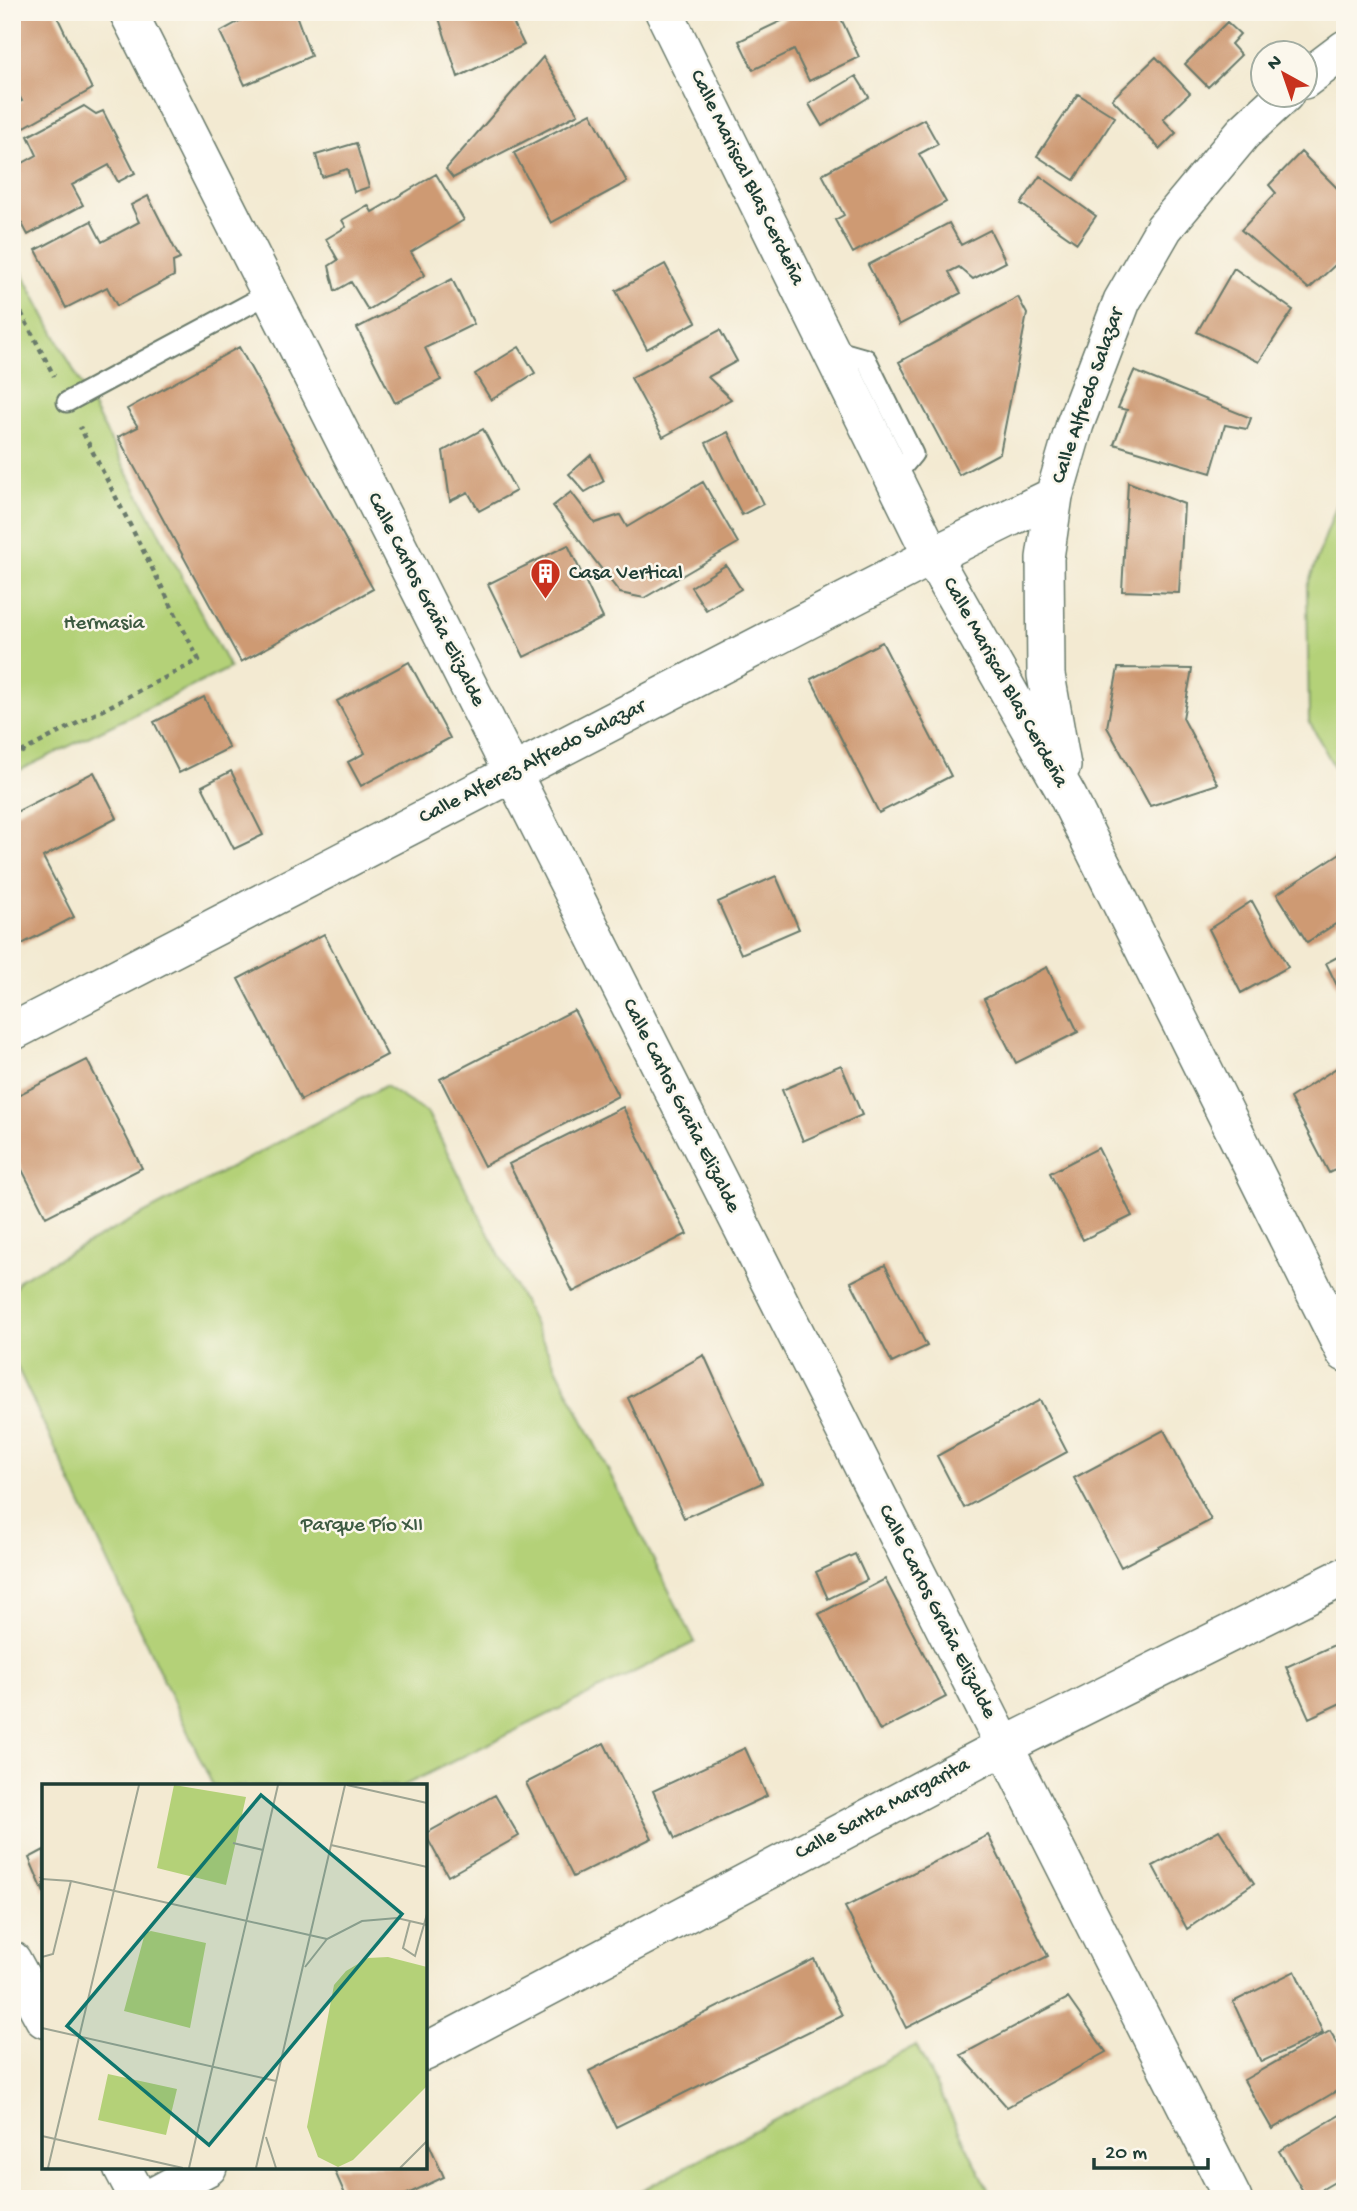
<svg xmlns="http://www.w3.org/2000/svg" width="1357" height="2211" viewBox="0 0 1357 2211" font-family="'Gochi Hand',sans-serif">
	<rect width="100%" height="100%" fill="#fbf7ec"/>
	<filter id="ink" filterUnits="userSpaceOnUse"><feTurbulence type="fractalNoise" baseFrequency=".0143" numOctaves="2"/><feDisplacementMap in="SourceGraphic" scale="14" xChannelSelector="R" yChannelSelector="G"/><feConvolveMatrix kernelMatrix="1 2 1 2 8 2 1 2 1" color-interpolation-filters="sRGB"/></filter>
	<filter id="wash" filterUnits="userSpaceOnUse"><feTurbulence type="fractalNoise" baseFrequency=".00686" numOctaves="4" result="noise"/><feDisplacementMap in="SourceGraphic" scale="28" xChannelSelector="R" yChannelSelector="G"/><feGaussianBlur stdDeviation="1.57" result="paint"/><feColorMatrix in="noise" values="0 0 0 0 0 0 0 0 0 0 0 0 0 0 0 0 0 1.4 0 .05"/><feComposite in="paint" operator="in"/></filter>
	<g filter="url(#wash)">
		<rect width="100%" height="100%" fill="#f3ead2"/>
		<!-- green -->
		<path fill="#b4d178" stroke="#6a8756" stroke-width="2" d="M12 253 230 668 12 774Z
			M1345 482V787L1309 721 1307 587Z
			M385 1086 428 1114 695 1642 403 1786H213L12 1356V1294L20 1279Z
			M916 2045 993 2199H625Z"/>
		<g id="blocks">
			<!-- building -->
			<path fill="#ce9a73" d="M12 12H55L92 89 12 134V105L22 101 12 82Z
				M256 12H295L311 56 245 85 220 32Z
				M447 12H508L524 45 458 77 439 18Z
				M800 12H838L859 57 809 81 794 50 753 70 739 41Z
				M1227 22 1240 34 1231 44 1241 55 1208 87 1185 64Z
				M543 57 578 114 453 178 446 169Z
				M1156 57 1190 93 1163 119 1176 133 1160 149 1112 99Z
				M856 76 869 97 822 126 809 104Z
				M1078 94 1115 117 1074 180 1037 156Z
				M84 106 96 114 103 111 135 173 118 182 109 165 72 185 83 205 28 235 12 205V169L37 155 28 136Z
				M591 113 627 182 551 223 514 153Z
				M924 119 938 144 919 154 946 202 853 253 835 220 844 215 822 174Z
				M356 143 369 187 354 192 347 169 322 177 316 155Z
				M1301 152 1345 196V256L1309 289 1241 230 1276 193 1269 185Z
				M436 174 464 220 411 252 425 275 368 310 351 282 335 291 329 266 338 260 326 239 346 227 342 220 368 205 372 212Z
				M1040 176 1096 216 1077 243 1021 204Z
				M148 196 180 259 173 262 174 276 117 306 107 287 66 308 36 250 91 221 102 242 139 222 131 205Z
				M949 223 961 245 990 230 1006 262 973 279 959 267 949 272 961 293 899 325 868 265Z
				M665 264 696 322 647 349 616 291Z
				M1234 268 1293 310 1259 362 1197 332Z
				M452 279 474 324 425 348 441 380 395 403 357 328Z
				M1018 297 1027 314 1000 453 959 475 899 362Z
				M720 330 737 361 708 377 731 399 663 437 631 378Z
				M239 347 373 589 241 662 118 437 138 427 127 409Z
				M519 347 535 373 491 400 475 374Z
				M1134 371 1251 418 1247 429 1225 425 1211 473 1114 444 1127 410 1118 408Z
				M483 429 516 491 479 511 468 492 450 501 443 451Z
				M728 432 763 504 742 515 706 443Z
				M591 455 604 481 585 492 569 474Z
				M703 482 738 543 644 598 620 593 553 506 571 492 595 523 620 515 627 527Z
				M1128 482 1184 504 1179 593 1122 591Z
				M568 545 603 618 524 657 488 584Z
				M726 565 741 589 706 610 691 587Z
				M882 642 951 776 879 813 811 679Z
				M409 662 450 738 361 786 348 762 365 753 337 701Z
				M1118 668 1192 669 1183 718 1218 784 1150 806 1107 727Z
				M204 697 229 748 179 773 154 722Z
				M231 771 263 835 234 849 202 786Z
				M94 772 117 818 43 857 74 917 22 944 12 925V814Z
				M1345 850V918L1307 942 1277 894Z
				M776 876 799 929 741 954 718 902Z
				M1252 901 1288 967 1241 993 1209 929Z
				M324 934 387 1055 301 1100 238 979Z
				M1345 953V1002L1326 963Z
				M1047 967 1078 1032 1016 1063 984 999Z
				M574 1010 618 1096 484 1166 440 1079Z
				M87 1060 142 1168 46 1217 12 1150V1098Z
				M841 1065 862 1115 803 1141 782 1090Z
				M1338 1067 1345 1081V1165L1329 1173 1290 1098Z
				M623 1107 687 1234 573 1292 509 1164Z
				M1098 1148 1132 1216 1083 1240 1050 1173Z
				M885 1265 927 1346 892 1363 851 1282Z
				M704 1355 762 1483 684 1518 628 1398Z
				M1040 1400 1067 1452 964 1508 937 1456Z
				M1164 1430 1211 1520 1121 1567 1074 1478Z
				M855 1554 867 1580 828 1599 816 1572Z
				M885 1579 946 1697 880 1731 819 1614Z
				M1345 1640V1701L1309 1718 1286 1667Z
				M604 1743 652 1838 573 1877 526 1783Z
				M745 1748 767 1796 675 1839 653 1791Z
				M495 1795 519 1836 448 1876 425 1834Z
				M1219 1830 1254 1883 1187 1929 1153 1866Z
				M988 1835 1048 1956 906 2028 845 1907Z
				M44 1850V1893L29 1858Z
				M814 1959 842 2015 616 2127 589 2071Z
				M1295 1971 1323 2033 1261 2062 1233 2002Z
				M1068 1998 1106 2052 1007 2107 961 2055Z
				M1330 2031 1345 2056V2086L1272 2129 1244 2080Z
				M1345 2112V2176L1307 2198 1279 2151Z
				M425 2135 444 2177 397 2199H347L333 2167H425Z"/>
		</g>
	</g>
	<g filter="url(#ink)">
		<use href="#blocks" fill-opacity="0" stroke="#697a6b" stroke-width="2"/>
		<g fill="none" stroke-linecap="round" stroke-linejoin="round">
			<defs>
				<path id="lane" d="M831 349 866 359 913 454 894 477
					M67 402 270 293"/>
				<path id="street" d="M128 12 1233 2199
					M664 12 932 556 1067 795 1345 1353
					M1304 80 1345 49
					M1062 766 1046 675 1045 558 1054 496 1075 424 1122 301 1164 228 1243 133 1285 94
					M12 1032 932 556 1054 496
					M12 1960 44 2019
					M425 2052 1004 1746 1345 1576
					M122 2167 139 2199
					M148 2199 208 2167"/>
			</defs>
			<!-- lane casing -->
			<use href="#lane" stroke="#697a6b" stroke-width="23"/>
			<!-- street casing -->
			<use href="#street" stroke="#697a6b" stroke-width="40"/>
			<!-- path -->
			<path stroke="#697a6b" stroke-width="4.5" stroke-dasharray="5 5" stroke-linecap="butt" d="M12 295 54 376
				M12 757 199 660 80 427"/>
			<!-- lane -->
			<use href="#lane" stroke="#fff" stroke-width="19"/>
			<!-- street -->
			<use href="#street" stroke="#fff" stroke-width="37"/>
		</g>
	</g>
	<!-- icons -->
	<defs>
		<symbol id="building-pin" viewBox="-11 -11 22 30"><path d="M0 17L-7.5 6A9.5 9.5 0 1 1 7.5 6Z" fill="#c8321e" stroke="#fbf7ec"/><path d="M-4-6H4V6H1V3H-1V6H-4ZM-2.5-4.3h1.7v1.8h-1.7ZM.8-4.3h1.7v1.8H.8ZM-2.5-1h1.7V.8h-1.7ZM.8-1h1.7V.8H.8Z" fill="#fff"/></symbol>
	</defs>
	<g fill-rule="evenodd">
		<use href="#building-pin" x="528" y="556" width="35" height="47"/>
	</g>
	<g text-anchor="middle" dominant-baseline="central" stroke-width="5" stroke-linejoin="round" paint-order="stroke">
		<!-- street labels -->
		<g font-size="21" fill="#1f3d34" stroke="#fbf7ec">
			<text transform="translate(746 178) rotate(64)">Calle Mariscal Blas Cerdeña</text>
			<text transform="translate(1089 396) rotate(-71)">Calle Alfredo Salazar</text>
			<text transform="translate(425 600) rotate(63)">Calle Carlos Graña Elizalde</text>
			<text transform="translate(1004 683) rotate(61)">Calle Mariscal Blas Cerdeña</text>
			<text transform="translate(533 763) rotate(-27)">Calle Alferez Alfredo Salazar</text>
			<text transform="translate(680 1106) rotate(63)">Calle Carlos Graña Elizalde</text>
			<text transform="translate(936 1612) rotate(63)">Calle Carlos Graña Elizalde</text>
			<text transform="translate(883 1810) rotate(-28)">Calle Santa Margarita</text>
		</g>
		<!-- poi labels -->
		<g font-size="21" fill="#1f3d34" stroke="#fbf7ec" text-anchor="start">
			<text x="569" y="574">Casa Vertical</text>
		</g>
		<!-- park labels -->
		<g font-size="21" fill="#3d5b42" stroke="#fbf7ec">
			<text x="104" y="624">Hermasia</text>
			<text x="362" y="1526">Parque Pío XII</text>
		</g>
	</g>
	<!-- overview -->
	<g transform="translate(42 1784)">
		<rect width="385" height="385" fill="#f3ead2"/>
		<path d="M132 1 204 13 184 101 115 84ZM109 147 164 159 148 244 82 227 103 149ZM346 173 385 183V302L311 376 296 383 276 373 265 343 292 201 304 187 326 174ZM66 290 135 305 124 351 56 336Z" fill="#b4d178"/>
		<path fill="none" stroke="#9ea593" stroke-width="2" d="M305 1 385 19M191 59 221 66M289 61 385 83M0 95 29 97 285 155M368 137 361 164 373 172 385 130M0 173 11 170 29 97M263 183 285 155 320 137 355 134 385 141M0 244 234 297M0 352 141 384M224 353 234 384M6 384 97 1M147 384 236 1M214 384 303 1M358 384 385 357"/>
		<path fill="#0f766e" fill-opacity="0.15" stroke="#0f766e" stroke-width="3.5" d="M219 11 360 130 167 361 25 242Z"/>
		<rect width="385" height="385" fill="none" stroke="#1f3d34" stroke-width="3.5"/>
	</g>
	<!-- margin -->
	<rect width="1357" height="2211" fill="none" stroke="#fbf7ec" stroke-width="42"/>
	<!-- north arrow -->
	<g transform="translate(1284 74) rotate(320)"><circle r="33" fill="#fbf7ec" stroke="#a3ada2" stroke-width="2"/>
	<path d="M0-5L12 26L0 18L-12 26Z" fill="#c8321e"/>
	<text y="-10" font-size="19" font-weight="bold" text-anchor="middle" fill="#1f3d34">N</text>
	</g>
	<!-- scale -->
	<path d="M1094 2158v10h114v-10" fill="none" stroke="#1f3d34" stroke-width="3.5"/>
	<text x="1105" y="2158" font-size="21" fill="#1f3d34" stroke="#fbf7ec" stroke-width="5" paint-order="stroke">20 m</text>
</svg>
